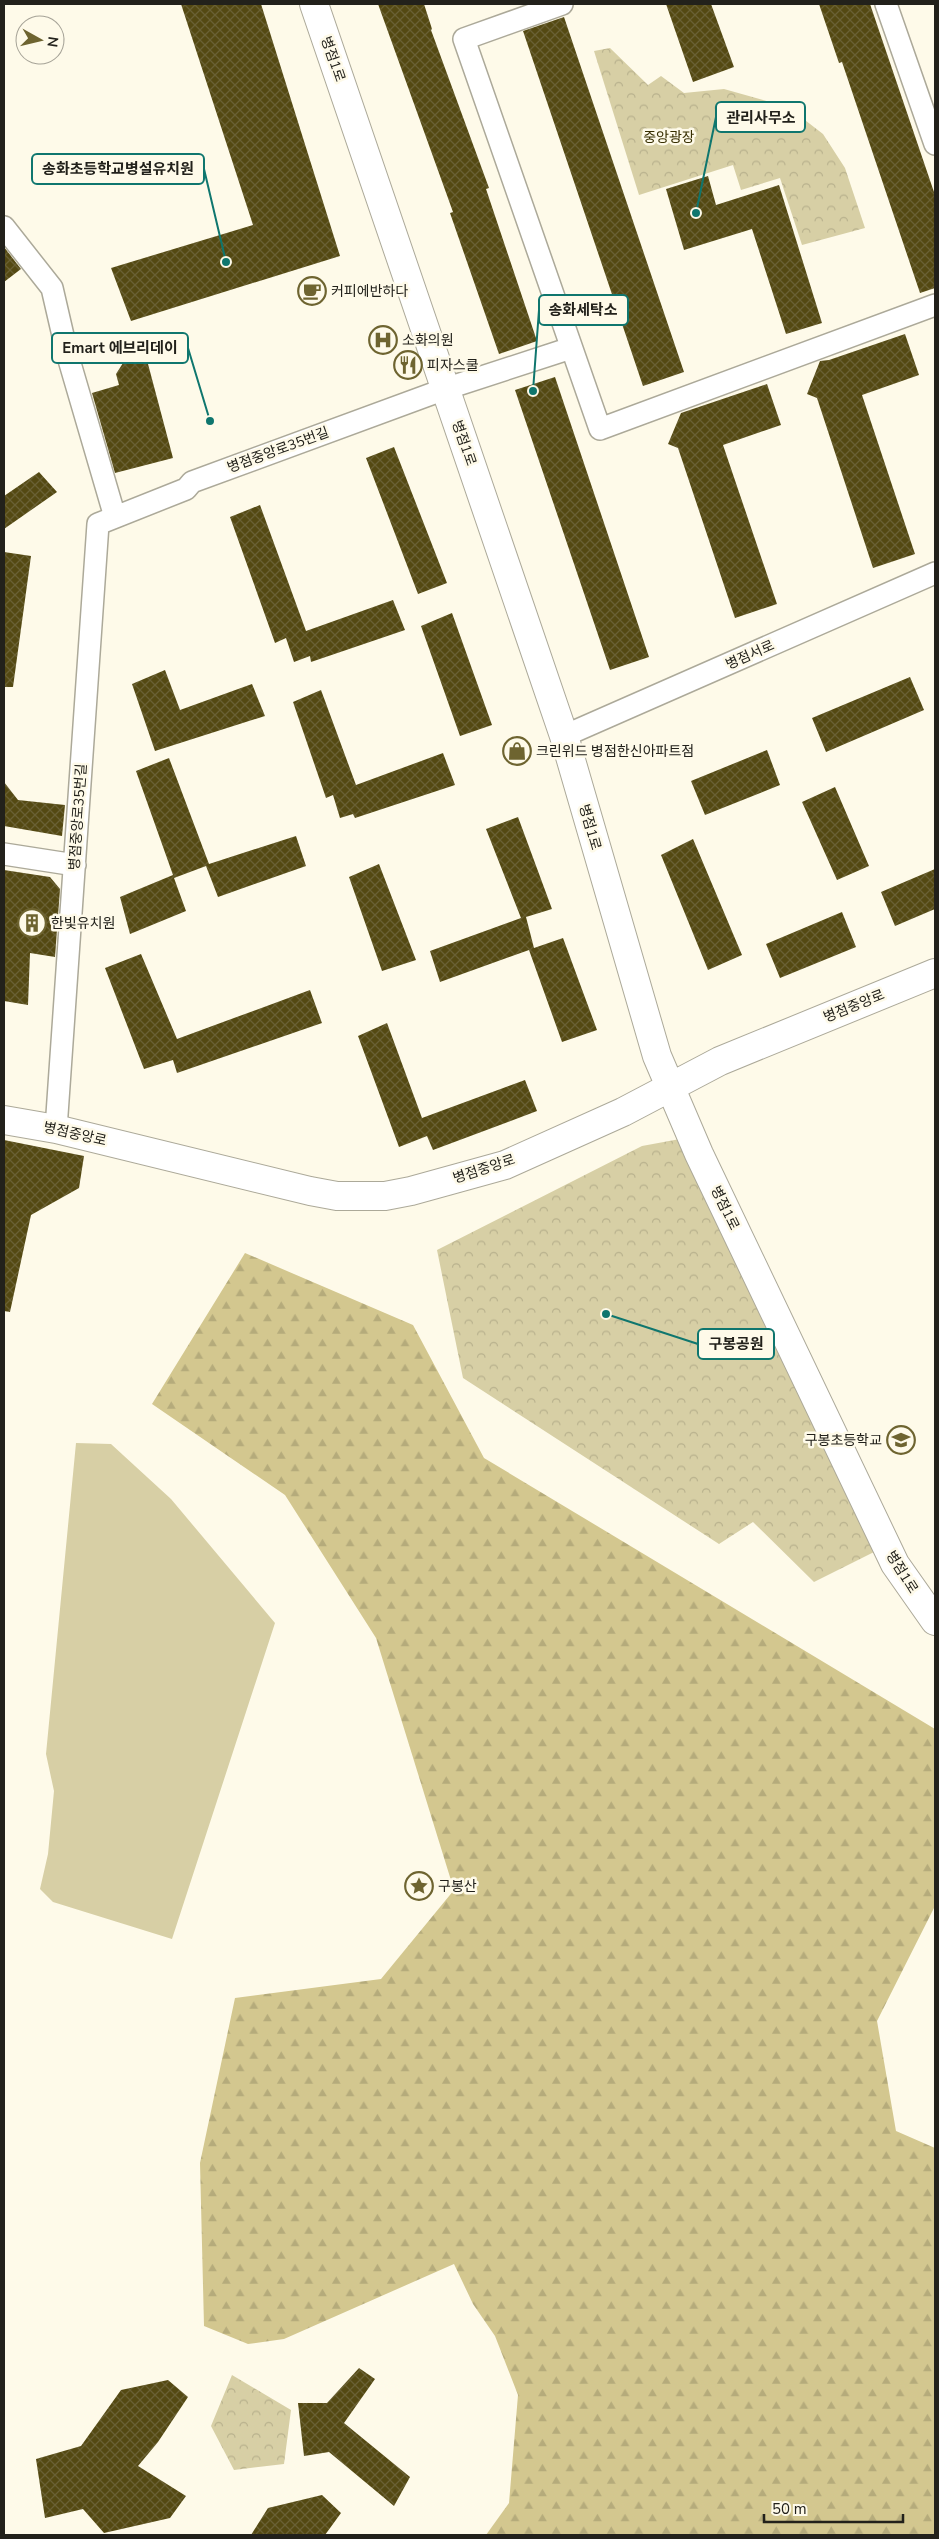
<svg xmlns="http://www.w3.org/2000/svg" width="939" height="2539" viewBox="0 0 939 2539" font-family="'Nunito Sans','Noto Sans KR',sans-serif">
	<defs>
		<pattern id="forest-firs" width="22" height="20" patternUnits="userSpaceOnUse" patternTransform="scale(1.25)"><rect width="22" height="20" fill="#d3c78f"/><path d="M5 1l3.5 6h-7zM16 11l3.5 6h-7z" fill="#b5ab7b"/></pattern>
		<pattern id="park-crowns" width="20" height="18" patternUnits="userSpaceOnUse" patternTransform="scale(1.25)"><rect width="20" height="18" fill="#d7cfa5"/><path d="M2 6a3 3 0 1 1 6 0M12 15a3 3 0 1 1 6 0" fill="none" stroke="#b8b18d"/></pattern>
		<pattern id="building-cross-hatch" width="8" height="8" patternUnits="userSpaceOnUse" patternTransform="scale(1.25)"><rect width="8" height="8" fill="#544912"/><path d="M0 0l8 8M0 8l8-8" fill="none" stroke="#696034"/></pattern>
	</defs>
	<rect width="100%" height="100%" fill="#fefae9"/>
	<!-- grass -->
	<path fill="#d7cfa5" d="M76 1443 111 1444 171 1499 275 1623 172 1939 53 1902 40 1889 48 1854 54 1791 46 1754Z"/>
	<!-- forest -->
	<path fill="url(#forest-firs)" d="M245 1253 413 1325 484 1458 935 1729V1906L877 2021 896 2131 935 2148V2535H486L509 2503 518 2395 495 2336 473 2304 454 2264 284 2339 248 2344 204 2326 200 2163 235 1998 381 1979 454 1890 376 1638 285 1495 152 1404Z"/>
	<!-- park -->
	<path fill="url(#park-crowns)" d="M610 48 648 85 661 76 684 93 724 89 788 107 823 134 845 168 865 228 802 245 780 178 741 190 733 165 639 195 594 51Z
		M680 1139 874 1552 814 1582 753 1522 719 1544 463 1378 437 1250 642 1146Z
		M232 2375 291 2410 284 2464 234 2470 211 2426Z"/>
	<!-- building -->
	<path fill="url(#building-cross-hatch)" d="M181 4H261L340 256 131 321 111 268 253 225Z
		M378 4H424L432 29 431 30 489 188 486 189 537 341 499 354 450 213 453 212Z
		M666 4H711L734 67 693 82Z
		M819 4H870L935 195V288L920 293 842 62 839 63Z
		M564 17 684 372 643 386 523 31Z
		M708 176 716 205 779 185 822 323 786 334 752 229 684 250 666 189Z
		M4 247 21 269 4 282Z
		M905 334 919 375 862 395 915 554 873 568 817 398 807 394 820 361 829 360Z
		M130 352 148 364 173 458 115 473 92 393 119 385 116 374Z
		M555 377 649 657 610 670 515 390Z
		M767 384 781 425 723 445 777 604 735 618 678 448 668 444 681 413Z
		M394 447 447 583 418 594 366 458Z
		M39 472 57 492 4 529V496Z
		M260 505 306 631 393 600 405 630 311 662 310 656 294 662 286 638 275 643 230 517Z
		M4 552 31 556 13 687H4Z
		M452 613 492 725 460 736 421 626Z
		M165 670 180 710 252 684 265 716 155 751 132 684Z
		M910 677 924 710 826 752 812 718Z
		M321 690 356 785 443 753 455 785 355 818 353 814 340 818 333 795 326 798 293 702Z
		M767 750 780 785 705 815 691 781Z
		M169 758 209 864 296 836 306 866 218 897 206 866 174 878 186 911 130 934 120 897 173 875 136 771Z
		M4 782 18 800 65 805 62 836 4 826Z
		M835 787 869 866 837 880 802 802Z
		M518 817 552 909 526 917 534 948 563 938 597 1030 562 1042 529 950 440 982 430 951 521 918 486 829Z
		M693 839 742 955 708 970 661 855Z
		M379 864 416 960 382 971 349 877Z
		M935 869V909L895 926 881 892Z
		M4 870 50 877 60 889 55 957 30 953 28 1005 4 1001Z
		M842 912 856 947 780 978 766 944Z
		M141 954 177 1039 310 990 322 1023 177 1073 173 1060 144 1069 105 968Z
		M387 1023 422 1118 525 1080 537 1111 433 1150 427 1136 399 1147 358 1036Z
		M4 1140 84 1156 79 1188 31 1215 10 1312 4 1311Z
		M359 2368 375 2379 344 2423 410 2477 394 2506 329 2452 304 2456 298 2403H327Z
		M168 2380 188 2397 158 2442 138 2466 186 2496 170 2518 104 2533 83 2509 45 2518 36 2459 81 2446 121 2390Z
		M322 2495 341 2513 325 2535H251L268 2508Z"/>
	<g fill="none" stroke-linecap="round" stroke-linejoin="round">
		<defs>
			<path id="street" d="M562 4 464 39 600 429 935 305
				M886 4 935 144
				M4 227 52 288 67 353 115 517
				M564 736 935 573
				M4 854 75 865
				M56 1129 98 524 186 489 192 482 445 389 571 348"/>
			<path id="secondary" d="M314 4 564 736 657 1056 699 1154 895 1564 935 1621
				M4 1120 56 1129 310 1191 337 1196H385L411 1191 505 1165 623 1112 720 1061 935 973"/>
		</defs>
		<!-- street casing -->
		<use href="#street" stroke="#aca999" stroke-width="24"/>
		<!-- secondary casing -->
		<use href="#secondary" stroke="#aca999" stroke-width="30"/>
		<!-- street -->
		<use href="#street" stroke="#fff" stroke-width="21"/>
		<!-- secondary -->
		<use href="#secondary" stroke="#fff" stroke-width="28"/>
	</g>
	<!-- icons -->
	<defs>
		<symbol id="cafe-ring" viewBox="-11 -11 22 22"><circle r="9.5" fill="#fefae9" stroke="#6e6430" stroke-width="1.5"/><path d="M-5.5-4.5H6V0H3Q3 3.5 0 3.5H-2.5Q-5.5 3.5-5.5 0ZM3-3.2v2h1.7v-2ZM-6 4.5H4V6H-6Z" fill="#6e6430"/></symbol>
		<symbol id="hospital-ring" viewBox="-11 -11 22 22"><circle r="9.5" fill="#fefae9" stroke="#6e6430" stroke-width="1.5"/><path d="M-5-5h3v3.5h4V-5h3V5h-3V1.5h-4V5h-3Z" fill="#6e6430"/></symbol>
		<symbol id="restaurant-ring" viewBox="-11 -11 22 22"><circle r="9.5" fill="#fefae9" stroke="#6e6430" stroke-width="1.5"/><path d="M-5-6h1v4h1v-4h1v4h1v-4h1v5L-1.5 .5V6h-2V.5L-5-1ZM5-6V6H3V1.5H1.5Q1.5-4 5-6Z" fill="#6e6430"/></symbol>
		<symbol id="shop-ring" viewBox="-11 -11 22 22"><circle r="9.5" fill="#fefae9" stroke="#6e6430" stroke-width="1.5"/><path d="M-5-2.5h2.3a2.7 3.5 0 0 1 5.4 0H5L5.5 6h-11ZM-1.5-2.5h3a1.5 2.3 0 0 0-3 0Z" fill="#6e6430"/></symbol>
		<symbol id="building-ring" viewBox="-11 -11 22 22"><circle r="9.5" fill="#fefae9" stroke="#6e6430" stroke-width="1.5"/><path d="M-4-6H4V6H1V3H-1V6H-4ZM-2.5-4.3h1.7v1.8h-1.7ZM.8-4.3h1.7v1.8H.8ZM-2.5-1h1.7V.8h-1.7ZM.8-1h1.7V.8H.8Z" fill="#6e6430"/></symbol>
		<symbol id="school-ring" viewBox="-11 -11 22 22"><circle r="9.5" fill="#fefae9" stroke="#6e6430" stroke-width="1.5"/><path d="M0-5L7-2L0 1L-7-2ZM-4 1L0 2.5L4 1V4Q0 6-4 4Z" fill="#6e6430"/></symbol>
		<symbol id="sight-ring" viewBox="-11 -11 22 22"><circle r="9.5" fill="#fefae9" stroke="#6e6430" stroke-width="1.5"/><path d="M0-6L1.8-2.2L6-1.7L2.9 1.2L3.7 5.4L0 3.3L-3.7 5.4L-2.9 1.2L-6-1.7L-1.8-2.2Z" fill="#6e6430"/></symbol>
	</defs>
	<g fill-rule="evenodd">
		<use href="#cafe-ring" x="296" y="275" width="32" height="32"/>
		<use href="#hospital-ring" x="367" y="324" width="32" height="32"/>
		<use href="#restaurant-ring" x="392" y="349" width="32" height="32"/>
		<use href="#shop-ring" x="501" y="735" width="32" height="32"/>
		<use href="#building-ring" x="16" y="907" width="32" height="32"/>
		<use href="#school-ring" x="885" y="1424" width="32" height="32"/>
		<use href="#sight-ring" x="403" y="1870" width="32" height="32"/>
	</g>
	<g text-anchor="middle" dominant-baseline="central" stroke-width="5" stroke-linejoin="round" paint-order="stroke">
		<!-- street labels -->
		<g font-size="14" fill="#22211b" stroke="#fefae9">
			<text transform="translate(333 59) rotate(71)">병점1로</text>
			<text transform="translate(464 443) rotate(71)">병점1로</text>
			<text transform="translate(278 450) rotate(-20)">병점중앙로35번길</text>
			<text transform="translate(750 655) rotate(-24)">병점서로</text>
			<text transform="translate(78 817) rotate(-86)">병점중앙로35번길</text>
			<text transform="translate(590 827) rotate(74)">병점1로</text>
			<text transform="translate(854 1006) rotate(-22)">병점중앙로</text>
			<text transform="translate(75 1134) rotate(13)">병점중앙로</text>
			<text transform="translate(484 1169) rotate(-18)">병점중앙로</text>
			<text transform="translate(725 1208) rotate(64)">병점1로</text>
			<text transform="translate(902 1572) rotate(58)">병점1로</text>
		</g>
		<!-- park labels -->
		<g font-size="14" fill="#372e00" stroke="#fefae9">
			<text x="669" y="137">중앙광장</text>
		</g>
		<!-- poi labels -->
		<g font-size="14" fill="#22211b" stroke="#fefae9" text-anchor="start">
			<text x="331" y="291">커피에반하다</text>
			<text x="402" y="340">소화의원</text>
			<text x="427" y="365">피자스쿨</text>
			<text x="536" y="751">크린위드 병점한신아파트점</text>
			<text x="51" y="923">한빛유치원</text>
			<text x="882" y="1440" text-anchor="end">구봉초등학교</text>
			<text x="438" y="1886">구봉산</text>
		</g>
	</g>
	<!-- callouts -->
	<path fill="none" stroke="#0f766e" stroke-width="2" d="M696 213L716 117M226 262L204 169M533 391L539 310M210 421L188 348M606 1314L698 1344"/>
	<g fill="#0f766e" stroke="#fefae9" stroke-width="2">
		<circle cx="696" cy="213" r="5"/>
		<circle cx="226" cy="262" r="5"/>
		<circle cx="533" cy="391" r="5"/>
		<circle cx="210" cy="421" r="5"/>
		<circle cx="606" cy="1314" r="5"/>
	</g>
	<g fill="#fefae9" stroke="#0f766e" stroke-width="2">
		<rect x="716" y="102" width="89" height="30" rx="5"/>
		<rect x="32" y="154" width="172" height="30" rx="5"/>
		<rect x="539" y="295" width="89" height="30" rx="5"/>
		<rect x="52" y="333" width="136" height="30" rx="5"/>
		<rect x="698" y="1329" width="76" height="30" rx="5"/>
	</g>
	<g font-size="15" text-anchor="middle" font-weight="bold" fill="#22211b">
		<text x="761" y="123">관리사무소</text>
		<text x="118" y="174">송화초등학교병설유치원</text>
		<text x="583" y="315">송화세탁소</text>
		<text x="120" y="353">Emart 에브리데이</text>
		<text x="736" y="1349">구봉공원</text>
	</g>
	<!-- border -->
	<rect width="939" height="2539" fill="none" stroke="#22211b" stroke-width="10"/>
	<!-- north arrow -->
	<g transform="translate(40 40) rotate(98)"><circle r="24" fill="#fefae9" stroke="#a6a397"/>
	<path d="M0-4L9 19L0 12L-9 19Z" fill="#6e6430"/>
	<text y="-8" font-size="14" font-weight="bold" text-anchor="middle" fill="#22211b">N</text>
	</g>
	<!-- scale -->
	<path d="M764 2514v8h139v-8" fill="none" stroke="#22211b" stroke-width="2.5"/>
	<text x="772" y="2514" font-size="15" fill="#22211b" stroke="#fefae9" stroke-width="4" paint-order="stroke">50 m</text>
</svg>
